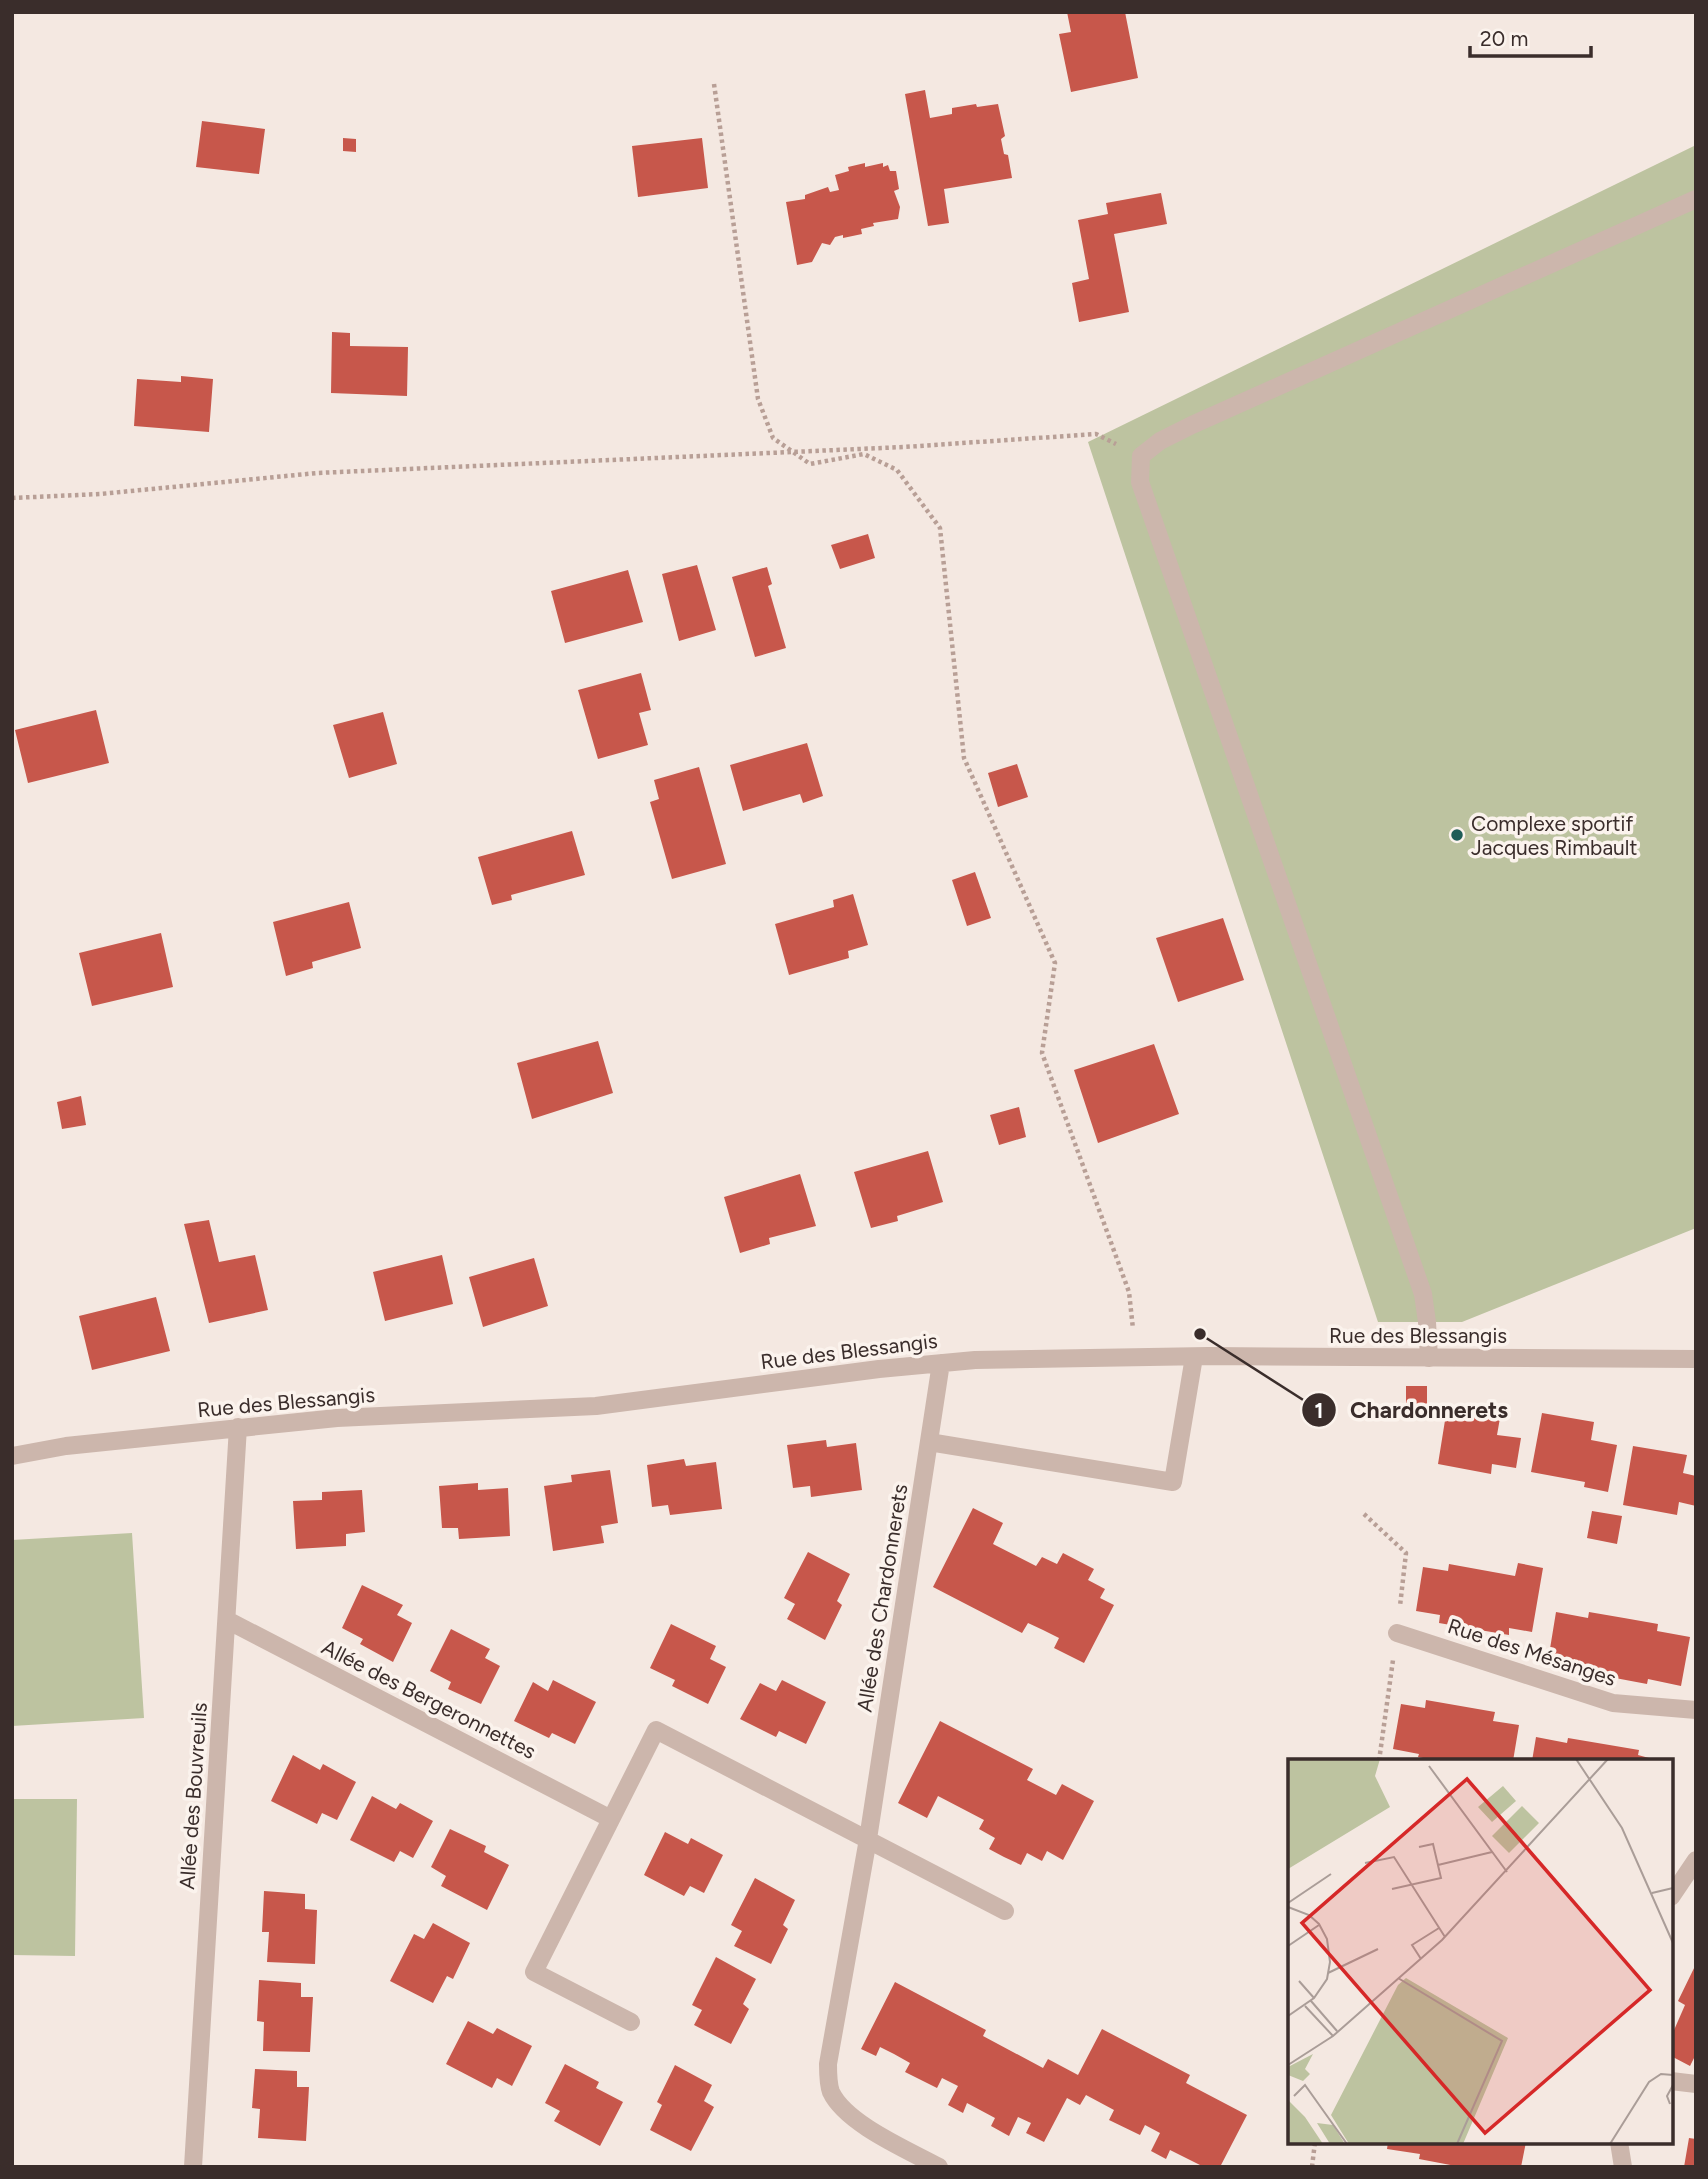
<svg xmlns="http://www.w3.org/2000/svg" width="1708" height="2179" viewBox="0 0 1708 2179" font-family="Figtree,sans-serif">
	<rect width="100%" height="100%" fill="#f4e8e1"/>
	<!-- green -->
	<path fill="#bdc3a0" d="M1696 145V1228L1462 1322H1378L1088 442Z
		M132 1533 144 1718 12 1726V1540Z
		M12 1799H77L75 1956 12 1955Z"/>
	<!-- building -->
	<path fill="#c7574b" d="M1067 12H1125L1138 78 1071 92 1059 34 1071 32Z
		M925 90 930 118 952 114V108L976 104 977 107 998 104 1005 136 1001 139 1004 154 1008 155 1012 178 944 189 949 223 928 226 905 94Z
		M202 121 265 129 259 174 196 167Z
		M343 138 356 139V152L343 151Z
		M702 138 708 188 638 197 632 146Z
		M865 163V167L883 163V167L888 165 890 171H896L899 189 894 191 900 207 898 219 873 223 874 226 861 229 862 234 843 238V235L835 237 830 245 822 243 812 262 797 265 786 202 805 199V195L828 187 830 192 839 190 835 175 849 171 848 167Z
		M1161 193 1167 224 1114 234 1129 312 1079 322 1072 283 1089 279 1078 220 1108 214 1106 203Z
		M332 332 350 333V346L408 347 407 396 331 393Z
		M181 376 213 379 209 432 134 426 137 379 181 382Z
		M868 534 875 558 840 569 831 545Z
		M697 565 716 630 679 641 662 574Z
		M767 567 772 584 768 586 786 648 755 657 732 577Z
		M628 570 643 622 565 643 551 591Z
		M641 673 651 710 639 713 648 745 598 759 578 690Z
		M96 710 109 763 28 783 15 730Z
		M383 712 397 764 349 778 333 725Z
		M807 743 823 796 803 803 800 794 743 811 730 765Z
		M1017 764 1028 797 998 807 988 773Z
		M699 767 726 864 672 879 650 802 659 799 654 780Z
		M572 831 585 875 511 895 512 900 492 905 478 857Z
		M975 872 991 918 967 926 952 880Z
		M853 894 868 945 848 951 849 958 789 975 775 924 834 907 833 900Z
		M349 902 361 948 312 962 313 968 286 976 273 922Z
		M1223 918 1244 980 1178 1002 1156 938Z
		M161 933 173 987 92 1006 79 953Z
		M598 1041 613 1093 532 1119 517 1063Z
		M1154 1044 1179 1114 1098 1143 1074 1070Z
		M81 1096 86 1125 62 1129 57 1102Z
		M1019 1107 1026 1137 999 1145 990 1115Z
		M928 1151 943 1202 897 1216 898 1221 871 1228 854 1172Z
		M800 1174 816 1226 769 1238 770 1244 740 1253 724 1197Z
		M209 1220 219 1262 255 1255 268 1310 209 1323 184 1224Z
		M442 1255 453 1304 385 1321 373 1272Z
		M534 1258 548 1306 483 1327 469 1277Z
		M156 1297 170 1351 92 1370 79 1316Z
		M1406 1386H1427V1410H1406Z
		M1447 1408 1500 1418 1497 1435 1521 1438 1516 1468 1492 1464 1491 1474 1438 1464Z
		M1542 1413 1594 1422 1591 1440 1617 1445 1608 1492 1584 1487 1585 1482 1531 1472Z
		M826 1440 827 1447 856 1443 862 1490 811 1497 810 1486 793 1488 787 1445Z
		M1633 1446 1687 1455 1683 1473 1696 1476V1506L1679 1502 1677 1515 1623 1505Z
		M684 1459 686 1466 716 1462 722 1509 670 1515 668 1505 652 1507 647 1465Z
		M610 1470 618 1523 601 1526 604 1543 553 1551 544 1486 572 1482 571 1475Z
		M478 1483V1490L508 1488 510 1536 459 1539 458 1528H442L439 1486Z
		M362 1490 365 1532 346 1534V1546L296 1549 293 1501 322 1500V1492Z
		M973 1508 1003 1523 993 1544 1036 1566 1042 1557 1057 1564 1063 1553 1094 1569 1088 1580 1105 1589 1100 1598 1114 1605 1084 1663 1054 1648 1059 1638 1043 1630 1028 1623 1022 1633 933 1587Z
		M1592 1511 1622 1516 1617 1544 1587 1538Z
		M808 1552 850 1574 837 1601 842 1605 825 1640 787 1619 795 1604 784 1598Z
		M1518 1563 1543 1568 1532 1632 1509 1628V1635L1439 1623 1440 1615 1416 1611 1423 1567 1448 1571 1449 1564 1515 1576Z
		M362 1585 403 1605 397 1615 412 1623 393 1662 360 1644 363 1639 342 1628Z
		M1556 1612 1588 1618 1589 1612 1624 1618 1658 1624 1657 1631 1690 1637 1681 1686 1648 1679 1647 1684 1578 1671 1579 1667 1548 1661Z
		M671 1624 716 1646 710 1659 726 1667 708 1704 672 1686 675 1680 650 1668Z
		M451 1629 490 1649 485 1658 500 1666 481 1704 448 1689 451 1682 430 1671Z
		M553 1680 596 1702 575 1744 552 1733 549 1738 514 1721 533 1682 548 1691Z
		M782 1680 826 1702 806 1744 779 1731 776 1737 740 1719 760 1683 776 1691Z
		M1426 1700 1495 1712 1493 1721 1519 1725 1513 1761H1438L1418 1757 1419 1754 1393 1749 1401 1704 1425 1708Z
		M940 1721 1033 1769 1027 1780 1056 1795 1062 1784 1094 1801 1063 1860 1047 1851 1042 1861 1027 1853 1021 1865 1004 1857 989 1849 995 1838 979 1829 984 1820 938 1796 927 1818 898 1803Z
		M1536 1737 1567 1743 1568 1738 1639 1750 1638 1755 1660 1761H1532Z
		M293 1755 320 1770 323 1764 356 1782 337 1820 322 1813 317 1824 271 1801Z
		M372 1796 396 1809 400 1803 433 1821 413 1858 400 1851 394 1862 350 1840Z
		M450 1829 486 1846 484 1852 509 1865 487 1910 441 1886 446 1876 431 1867Z
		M665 1832 688 1844 691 1838 723 1855 704 1893 690 1886 684 1896 644 1875Z
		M755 1878 795 1900 783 1925 788 1929 771 1964 734 1946 742 1931 731 1925Z
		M264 1891 305 1894V1909L317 1910 315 1964 267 1962 269 1932H262Z
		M433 1923 470 1943 453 1979 447 1976 433 2003 390 1981 414 1934 424 1939Z
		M716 1957 756 1979 743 2004 749 2009 731 2044 694 2025 702 2010 692 2005Z
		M1696 1964V2054L1690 2066 1671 2056V2037L1685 2005 1678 2001Z
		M259 1980 301 1983V1997H313L310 2052 263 2051 264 2022 257 2021Z
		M895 1982 986 2030 983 2036 1043 2068 1048 2059 1078 2075 1102 2029 1190 2075 1186 2083 1247 2115 1220 2167H1199L1200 2165 1170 2150 1166 2159 1151 2151 1160 2133 1145 2125 1140 2135 1109 2120 1114 2110 1086 2095 1080 2105 1067 2098 1044 2142 1026 2133 1031 2123 1018 2117 1009 2136 991 2126 995 2118 967 2103 963 2113 948 2105 958 2086 942 2078 937 2088 905 2072 910 2063 894 2054 880 2047 876 2056 861 2049Z
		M468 2021 493 2034 497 2028 532 2046 512 2086 497 2078 492 2088 446 2064Z
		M565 2064 599 2082 596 2088 623 2102 600 2146 554 2121 560 2111 545 2103Z
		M675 2065 712 2085 704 2101 714 2107 691 2151 650 2130 662 2105 657 2102Z
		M255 2069 297 2071V2087H309L306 2141 258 2138 260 2109 252 2108Z
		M1689 2138 1696 2139V2167H1684Z
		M1388 2142H1526L1521 2167H1461L1419 2159 1420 2154 1387 2149Z"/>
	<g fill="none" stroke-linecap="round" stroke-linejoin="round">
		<!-- path -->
		<path stroke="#b89f96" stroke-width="4.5" stroke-dasharray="3.5 3.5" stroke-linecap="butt" d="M714 84 758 399 773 438 810 464 864 454 897 470 940 528 964 758 1055 963 1042 1053 1129 1292 1133 1329
			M12 498 100 494 317 473 904 447 1096 434 1116 444
			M1364 1514 1406 1553 1400 1606
			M1379 1761 1393 1660
			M1312 2167 1315 2142"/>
		<!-- service -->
		<path stroke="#ccb6ac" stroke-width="18" d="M1429 1358 1427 1322 1423 1294 1140 482 1141 456 1160 441 1192 425 1696 199"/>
		<!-- minor -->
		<path stroke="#ccb6ac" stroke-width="18" d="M929 1442 1173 1482 1194 1357
			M12 1456 66 1446 337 1418 596 1406 879 1369 975 1360 1208 1356 1696 1359
			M227 1620 611 1819
			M1397 1633 1613 1703 1696 1710
			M1671 1897 1696 1860
			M631 2022 534 1972 656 1730 1005 1911
			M1671 2081 1696 2084
			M1619 2142 1623 2167
			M193 2167 238 1427
			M939 2167C908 2150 846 2124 831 2092 828 2084 828 2073 828 2064L868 1839 941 1363"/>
	</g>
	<!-- markers -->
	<circle fill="#1f5d58" stroke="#fbf3ed" stroke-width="2.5" cx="1457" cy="835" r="7"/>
	<g text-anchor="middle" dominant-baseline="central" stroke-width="7" stroke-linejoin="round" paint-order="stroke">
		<!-- poi labels -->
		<g font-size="21" fill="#3a2d2b" stroke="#fbf3ed" text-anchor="start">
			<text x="1471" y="823">Complexe sportif<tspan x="1471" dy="24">Jacques Rimbault</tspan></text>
		</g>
		<!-- street labels -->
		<g font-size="21" fill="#3a2d2b" stroke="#fbf3ed">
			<text x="1418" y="1335">Rue des Blessangis</text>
			<text transform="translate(849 1351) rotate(-7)">Rue des Blessangis</text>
			<text transform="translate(286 1402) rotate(-5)">Rue des Blessangis</text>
			<text transform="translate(882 1598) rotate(-81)">Allée des Chardonnerets</text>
			<text transform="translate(1532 1652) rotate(18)">Rue des Mésanges</text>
			<text transform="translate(429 1699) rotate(27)">Allée des Bergeronnettes</text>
			<text transform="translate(193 1796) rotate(-86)">Allée des Bouvreuils</text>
		</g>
	</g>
	<!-- overview -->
	<g transform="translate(1288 1759)">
		<rect width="385" height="385" fill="#f4e8e1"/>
		<path d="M0 0H92L87 17 102 48 0 110ZM215 27 228 42 204 63 190 48ZM234 47 251 64 221 94 204 77ZM118 219 220 279 175 385H61L43 356 110 226ZM25 295 17 310 22 315 15 322 0 316V308ZM0 341 17 358 35 385H0ZM29 364 45 366 57 385H42Z" fill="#bdc3a0"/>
		<path fill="none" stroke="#aa9d98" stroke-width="2" d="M288 0 334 69 385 184M141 7 219 113M77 104 106 98 157 178M150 106 204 93M104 130 153 119 145 85 131 88M364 134 385 129M0 144 43 115M0 148 21 156 31 165 39 180 42 203 39 220 26 239 0 257M0 187 31 166M133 200 124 186 151 169M40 214 90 190M110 219 214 282 169 385M11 222 26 239M23 242 49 272M17 247 45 277M0 306 45 277 154 181 320 0M385 330V368M6 337 17 326 59 385M382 345 379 337 385 326M322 385 361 323 373 315 385 316"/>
		<path fill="#d62828" fill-opacity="0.15" stroke="#d62828" stroke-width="3.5" d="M179 20 362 231 197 374 14 164Z"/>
		<rect width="385" height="385" fill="none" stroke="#3a2d2b" stroke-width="3.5"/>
	</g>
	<!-- callouts -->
	<path fill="none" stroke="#3a2d2b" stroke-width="2.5" d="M1200 1334L1319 1410"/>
	<g fill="#3a2d2b" stroke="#fbf3ed" stroke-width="2.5">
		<circle cx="1200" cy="1334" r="7"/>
		<circle cx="1319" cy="1410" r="18"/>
	</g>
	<g font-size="21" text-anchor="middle" font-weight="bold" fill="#fff">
		<text x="1319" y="1418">1</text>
	</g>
	<g font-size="23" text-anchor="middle" font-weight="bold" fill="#3a2d2b" stroke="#fbf3ed" stroke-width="7" stroke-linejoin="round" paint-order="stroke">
		<text x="1429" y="1418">Chardonnerets</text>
	</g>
	<!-- border -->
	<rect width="1708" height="2179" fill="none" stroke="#3a2d2b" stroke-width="28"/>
	<!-- scale -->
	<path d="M1470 46v10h121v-10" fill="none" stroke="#3a2d2b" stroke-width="3.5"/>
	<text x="1480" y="46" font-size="21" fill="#3a2d2b" stroke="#fbf3ed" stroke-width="5" paint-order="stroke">20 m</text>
</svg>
